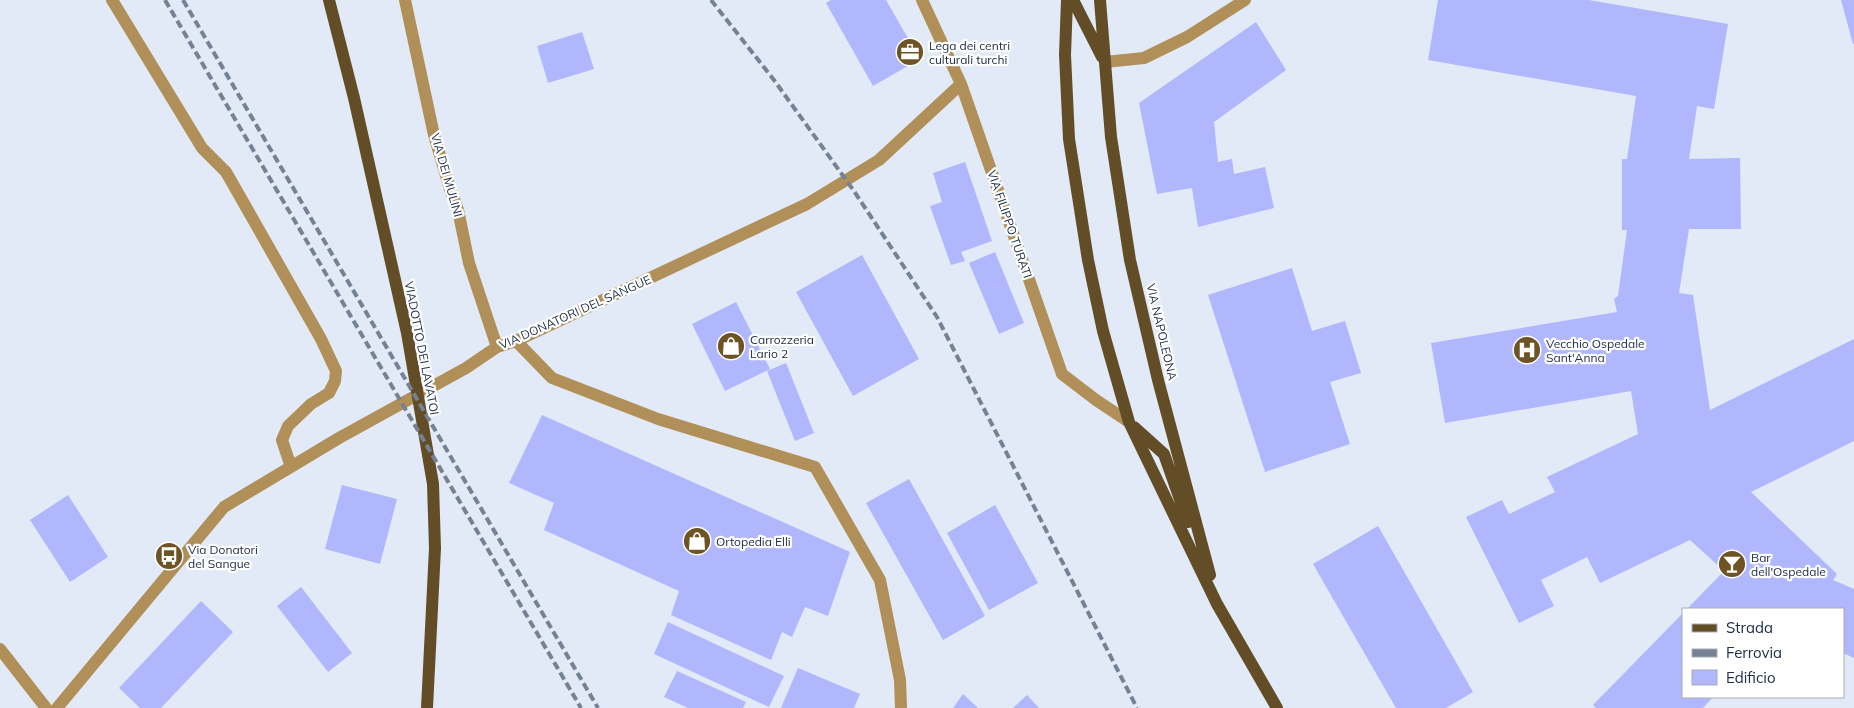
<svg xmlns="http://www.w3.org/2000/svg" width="1854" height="708" viewBox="0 0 1854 708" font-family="Mulish,sans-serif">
	<rect width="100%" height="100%" fill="#e1eaf6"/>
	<!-- building -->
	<path fill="#b0b7fd" d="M831 0H886L920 59 873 86 826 3Z
		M1438 0H1589L1728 24 1714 109 1697 106 1689 159 1740 158 1741 229H1689L1679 293 1693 295 1710 410 1854 339V441L1751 492 1837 574 1833 580 1854 589V658L1843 653V609H1687L1724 571 1690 540 1600 583 1587 557 1541 580 1554 606 1519 623 1466 517 1502 500 1509 514 1555 492 1547 477 1638 434 1631 391 1445 423 1431 343 1617 312 1614 299 1618 296 1627 230H1622V159H1627L1636 96 1428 60Z
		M1841 0H1854V44H1853Z
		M1256 22 1286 70 1214 122 1218 162 1232 159 1234 174 1265 167 1274 208 1198 227 1192 188 1157 194 1139 103Z
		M582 32 594 69 548 83 537 46Z
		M965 162 992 241 961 252 965 261 951 265 930 206 942 202 933 173Z
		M995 252 1024 323 999 334 969 263Z
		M862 255 919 359 853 396 796 292Z
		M1292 268 1312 331 1345 321 1361 373 1330 382 1350 444 1265 472 1208 295Z
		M736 302 770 369 725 391 692 324Z
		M786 363 814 433 795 441 767 371Z
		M542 415 850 552 828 616 805 607 792 637 782 632 771 660 671 615 679 591 544 530 554 503 509 483Z
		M909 479 985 616 943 640 866 503Z
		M342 485 397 499 380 564 325 549Z
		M68 495 108 557 70 582 30 520Z
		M995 505 1038 583 989 610 947 533Z
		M1378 526 1473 692 1446 708H1396L1313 564Z
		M301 587 352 653 328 672 277 606Z
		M201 601 233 632 161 708H140L119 688Z
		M1683 613V697H1713L1703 708H1596L1593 705Z
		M668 622 784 676 769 707 654 654Z
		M798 668 860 694 854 708H781Z
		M677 671 746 702 743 708H688L664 697Z
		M963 694 978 708H953Z
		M1027 695 1039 708H1013Z"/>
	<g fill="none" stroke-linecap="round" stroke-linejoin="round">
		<!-- minor -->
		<path stroke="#b08f58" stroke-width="12" d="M112 0 202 148 226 172 321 339 336 371 335 381 329 393 311 404 288 426 282 440 291 467
			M405 0 434 135 450 189 458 210 469 263 497 347
			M922 0 961 84 1062 374 1096 400 1129 422
			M1105 62 1144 58 1187 37 1245 0
			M516 341 552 378 658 419 815 467 880 580 900 680 901 708
			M0 649 46 708
			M57 708 224 507 339 438 466 368 497 347 516 341 807 204 879 160 961 84"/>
		<!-- major -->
		<path stroke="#634d26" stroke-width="12" d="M329 0 354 98 407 333 433 484 435 548 427 708
			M1067 0 1065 55 1069 139 1088 260 1103 331 1129 422 1217 604 1277 708
			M1073 0 1102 57
			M1100 0 1111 137 1130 260 1158 380 1210 575
			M1134 427 1164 454 1188 522"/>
		<!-- rail -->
		<path stroke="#758295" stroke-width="4" stroke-dasharray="8 4" stroke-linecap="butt" d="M165 0 581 708
			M183 0 598 708
			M711 0 774 80 854 191 937 317 1137 708"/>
	</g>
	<!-- icons -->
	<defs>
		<symbol id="office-disc" viewBox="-11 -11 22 22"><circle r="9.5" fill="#6e5425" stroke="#fff"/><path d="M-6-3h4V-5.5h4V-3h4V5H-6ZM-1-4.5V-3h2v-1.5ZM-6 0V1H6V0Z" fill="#fff"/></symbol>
		<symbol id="shop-disc" viewBox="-11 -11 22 22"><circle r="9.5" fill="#6e5425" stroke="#fff"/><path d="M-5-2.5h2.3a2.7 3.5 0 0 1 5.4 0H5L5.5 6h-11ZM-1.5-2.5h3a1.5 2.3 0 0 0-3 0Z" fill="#fff"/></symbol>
		<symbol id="hospital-disc" viewBox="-11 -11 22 22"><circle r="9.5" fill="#6e5425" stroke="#fff"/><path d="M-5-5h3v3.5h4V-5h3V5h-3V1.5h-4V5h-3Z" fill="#fff"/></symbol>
		<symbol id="bus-disc" viewBox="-11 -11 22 22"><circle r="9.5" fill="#6e5425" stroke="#fff"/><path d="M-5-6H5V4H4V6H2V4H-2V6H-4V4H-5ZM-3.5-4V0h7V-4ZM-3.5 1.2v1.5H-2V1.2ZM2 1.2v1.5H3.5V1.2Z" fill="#fff"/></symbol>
		<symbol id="bar-disc" viewBox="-11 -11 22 22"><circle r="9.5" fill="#6e5425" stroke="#fff"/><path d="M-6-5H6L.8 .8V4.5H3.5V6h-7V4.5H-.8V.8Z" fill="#fff"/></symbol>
	</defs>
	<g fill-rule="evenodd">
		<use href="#office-disc" x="894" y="36" width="32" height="32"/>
		<use href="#shop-disc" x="715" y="330" width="32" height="32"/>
		<use href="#hospital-disc" x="1511" y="334" width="32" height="32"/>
		<use href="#shop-disc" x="681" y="525" width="32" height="32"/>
		<use href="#bus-disc" x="153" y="540" width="32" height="32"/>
		<use href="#bar-disc" x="1716" y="548" width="32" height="32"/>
	</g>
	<g text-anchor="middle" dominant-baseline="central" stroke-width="4.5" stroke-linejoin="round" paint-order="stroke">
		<!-- poi labels -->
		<g font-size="12" fill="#203048" stroke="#fff" text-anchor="start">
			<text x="929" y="45">Lega dei centri<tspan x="929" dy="14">culturali turchi</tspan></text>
			<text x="750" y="339">Carrozzeria<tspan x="750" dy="14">Lario 2</tspan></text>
			<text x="1546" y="343">Vecchio Ospedale<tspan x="1546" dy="14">Sant'Anna</tspan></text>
			<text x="716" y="541">Ortopedia Elli</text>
			<text x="188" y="549">Via Donatori<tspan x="188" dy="14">del Sangue</tspan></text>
			<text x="1751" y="557">Bar<tspan x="1751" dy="14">dell'Ospedale</tspan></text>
		</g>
		<!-- street labels -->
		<g font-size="12" fill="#203048" stroke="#fff">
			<text transform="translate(447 175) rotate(74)">VIA DEI MULINI</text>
			<text transform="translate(1010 224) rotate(71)">VIA FILIPPO TURATI</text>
			<text transform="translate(575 312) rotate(-24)">VIA DONATORI DEL SANGUE</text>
			<text transform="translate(1162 332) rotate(77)">VIA NAPOLEONA</text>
			<text transform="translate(422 348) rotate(79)">VIADOTTO DEI LAVATOI</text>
		</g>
	</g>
	<!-- legend -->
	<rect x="1682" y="608" width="162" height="90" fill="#ffffff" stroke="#a6acb6"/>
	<rect x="1692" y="624" width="25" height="8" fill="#634d26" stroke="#a6acb6"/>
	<text x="1726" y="633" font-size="15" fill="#203048">Strada</text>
	<rect x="1692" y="649" width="25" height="8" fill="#758295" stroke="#a6acb6"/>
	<text x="1726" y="658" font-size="15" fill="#203048">Ferrovia</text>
	<rect x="1692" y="670" width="25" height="15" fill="#b0b7fd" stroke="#a6acb6"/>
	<text x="1726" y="683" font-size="15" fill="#203048">Edificio</text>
</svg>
